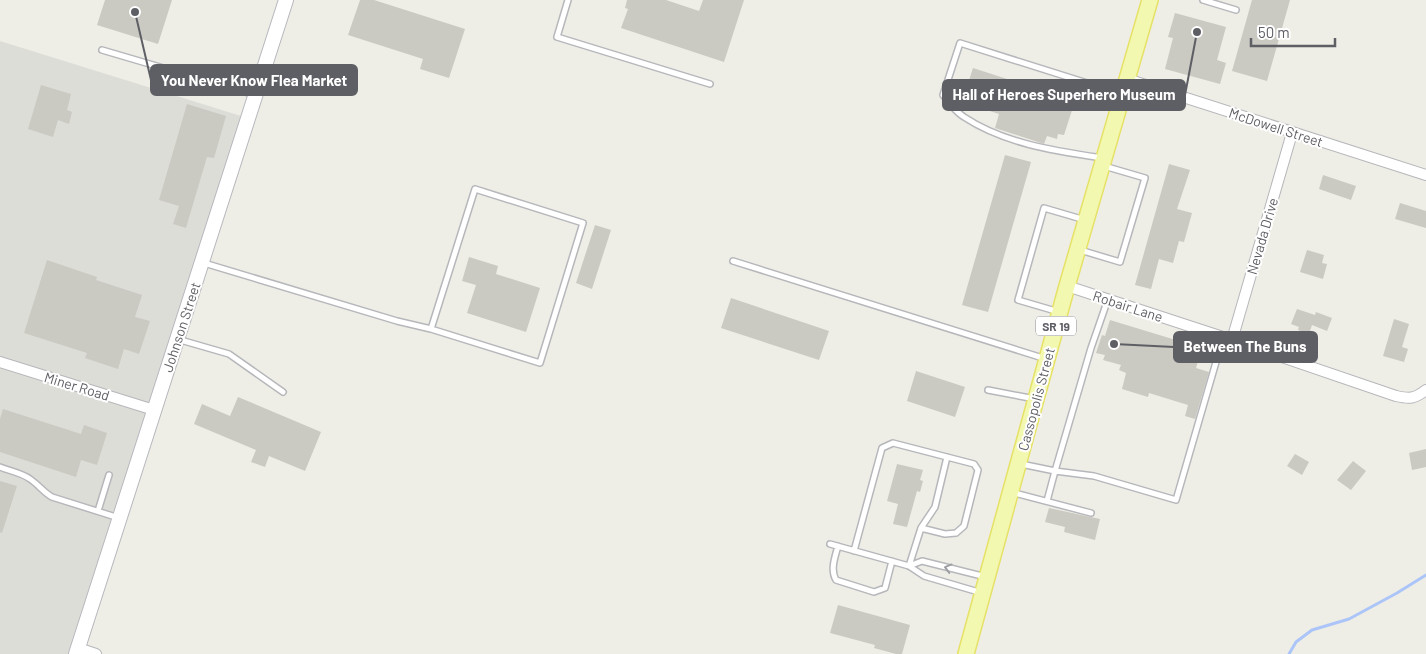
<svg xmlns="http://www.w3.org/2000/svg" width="1426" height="654" viewBox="0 0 1426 654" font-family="Barlow,sans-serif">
	<rect width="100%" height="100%" fill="#eeeee6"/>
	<!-- industrial -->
	<path fill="#ddddd8" d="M0 41 241 116 68 654H0Z"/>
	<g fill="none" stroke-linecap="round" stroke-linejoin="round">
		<!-- stream -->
		<path stroke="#acc5f8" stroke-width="3" d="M1289 654 1296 642 1312 630 1349 619 1397 593 1426 575"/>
	</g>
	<!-- building -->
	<path fill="#cac9c2" d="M105 0H172L158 44 97 25Z
		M360 0H374L465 29 449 78 420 69 423 59 348 35Z
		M627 0H666L699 11 703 0H744L724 62 621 28 628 9 625 8Z
		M1252 0H1290L1267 81 1232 71Z
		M1175 13 1226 27 1217 60 1226 63 1220 84 1165 69 1173 38 1168 37Z
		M973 68 1075 101 1064 135 1058 134 1057 139 1047 136 1044 144 995 128 999 114 962 102Z
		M41 85 71 94 67 110 72 112 69 124 58 120 53 137 28 129Z
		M187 104 226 116 214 158 207 157 186 228 173 224 179 206 159 200Z
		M1005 155 1031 162 988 312 962 305Z
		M1169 164 1190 170 1177 209 1192 213 1184 242 1179 241 1173 263 1159 259 1151 289 1135 285Z
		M1323 175 1356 186 1351 200 1319 189Z
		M1400 203 1426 211V228L1395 219Z
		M595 225 611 230 592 289 576 283Z
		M1307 250 1324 255 1322 263 1327 264 1323 279 1300 272Z
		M469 257 498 266 496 274 540 288 526 332 467 313 476 285 462 281Z
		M47 260 97 277 96 280 142 295 135 317 150 321 139 354 124 349 118 369 85 358 87 353 24 333Z
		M731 298 829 331 819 360 721 328Z
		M1297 309 1315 315 1316 312 1332 318 1327 331 1312 325 1309 334 1298 330 1299 327 1291 324Z
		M1394 319 1409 324 1402 347 1408 349 1404 362 1383 356Z
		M1110 320 1202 348 1196 368 1209 372 1195 419 1185 416 1188 405 1149 393 1148 397 1122 389 1126 373 1119 370 1121 365 1103 360 1105 355 1096 353 1102 335 1105 336Z
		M916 371 965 387 955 417 907 401Z
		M238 397 321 432 305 471 269 456 265 467 251 462 256 450 194 424 202 404 230 416Z
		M3 409 81 434 84 425 107 433 97 465 81 460 76 477 0 452V419Z
		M1426 449V467L1412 470 1409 453Z
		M1295 454 1309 462 1302 475 1287 466Z
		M1353 461 1366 471 1351 490 1337 480Z
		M897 464 923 470 920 480 923 481 920 492 917 491 907 527 893 524 898 504 887 501Z
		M0 481 17 486 2 533 0 532Z
		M1049 508 1100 519 1095 540 1064 532 1065 527 1045 522Z
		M838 605 910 625 902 654H896L874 648 875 645 830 633Z"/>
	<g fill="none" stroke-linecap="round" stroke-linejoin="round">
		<defs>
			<path id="lane" d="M568 0 557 37 710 84
				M1203 0 1236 10
				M102 50 255 95
				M1103 158C1056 151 1005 144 964 117 956 112 949 103 943 95L960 43 1122 94
				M1080 250 1120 262 1145 178 1104 166
				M733 261 1046 359
				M204 263 397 321 431 329 540 363 583 223 475 189 431 329
				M1059 312 1018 300 1044 208 1085 220
				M177 339 229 354 283 392
				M988 390 1035 399
				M1021 464 1055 471 1091 348 1108 299
				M0 467C10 471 22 473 30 479 39 485 43 492 52 497L119 518
				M1011 492 1091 513
				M1047 501 1055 471 1094 476 1176 500 1223 338
				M98 511 109 475
				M921 528 935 507 947 457
				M830 544 909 566 924 576 982 593
				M838 546C835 557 830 570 836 580L874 592 885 588 892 561
				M854 551 882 448 893 443 974 464 978 470 964 526 956 533 945 534 921 528 909 566
				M909 566 922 561 986 577"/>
			<path id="street" d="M1127 79 1426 175
				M1067 286 1232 340 1396 396C1410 399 1414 399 1426 390
				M1232 340 1292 133
				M0 362 154 410
				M78 648 96 654"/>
			<path id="secondary" d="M76 654 286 0"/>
			<path id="primary" d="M966 654 1067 286 1150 0"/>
		</defs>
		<!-- lane casing -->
		<use href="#lane" stroke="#b6b7bb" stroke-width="8"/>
		<!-- street casing -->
		<use href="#street" stroke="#b6b7bb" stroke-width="12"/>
		<!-- secondary casing -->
		<use href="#secondary" stroke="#b7b8be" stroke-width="16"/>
		<!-- primary casing -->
		<use href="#primary" stroke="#e6e167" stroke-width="18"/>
		<!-- lane -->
		<use href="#lane" stroke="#fff" stroke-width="5"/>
		<!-- street -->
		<use href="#street" stroke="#fff" stroke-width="10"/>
		<!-- secondary -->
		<use href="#secondary" stroke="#fff" stroke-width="14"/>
		<!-- primary -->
		<use href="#primary" stroke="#f3f8b1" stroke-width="15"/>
	</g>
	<!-- one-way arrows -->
	<defs><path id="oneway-chevron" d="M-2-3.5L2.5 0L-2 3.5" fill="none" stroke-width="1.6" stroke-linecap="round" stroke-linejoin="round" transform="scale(1.25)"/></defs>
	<use stroke="#9e9fa3" href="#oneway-chevron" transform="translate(948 568) rotate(-165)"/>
	<g text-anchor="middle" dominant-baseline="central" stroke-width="4" stroke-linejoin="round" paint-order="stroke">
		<!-- shield labels -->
		<rect fill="#fff" stroke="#8e8f93" stroke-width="1" x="1036" y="316.5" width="40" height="19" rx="4"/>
		<g font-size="12" font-weight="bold" fill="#5e5f65">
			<text x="1056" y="326">SR 19</text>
		</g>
		<!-- street labels -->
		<g font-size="14" fill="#5e5f65" stroke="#fff">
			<text transform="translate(1276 127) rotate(18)">McDowell Street</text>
			<text transform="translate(1262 236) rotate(-74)">Nevada Drive</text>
			<text transform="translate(1128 306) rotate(18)">Robair Lane</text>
			<text transform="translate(181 327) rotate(-72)">Johnson Street</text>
			<text transform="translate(77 386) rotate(17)">Miner Road</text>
			<text transform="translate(1036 399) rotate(-75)">Cassopolis Street</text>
		</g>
	</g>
	<!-- callouts -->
	<path fill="none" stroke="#5e5f65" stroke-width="2" d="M135 12L151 80M1197 32L1185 95M1114 344L1174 347"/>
	<g fill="#5e5f65" stroke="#fff" stroke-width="2">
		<circle cx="135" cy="12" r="5"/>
		<circle cx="1197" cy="32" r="5"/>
		<circle cx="1114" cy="344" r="5"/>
	</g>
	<g fill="#5e5f65" stroke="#5e5f65" stroke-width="2">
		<rect x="151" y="65" width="206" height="30" rx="5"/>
		<rect x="943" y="80" width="242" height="30" rx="5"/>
		<rect x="1174" y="332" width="143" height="30" rx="5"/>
	</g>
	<g font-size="15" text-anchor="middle" font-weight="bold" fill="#fff">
		<text x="254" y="86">You Never Know Flea Market</text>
		<text x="1064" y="100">Hall of Heroes Superhero Museum</text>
		<text x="1245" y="352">Between The Buns</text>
	</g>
	<!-- scale -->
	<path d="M1251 38v8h84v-8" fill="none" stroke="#5e5f65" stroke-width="2.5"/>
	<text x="1258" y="38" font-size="15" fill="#5e5f65" stroke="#ffffff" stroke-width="4" paint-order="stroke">50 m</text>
</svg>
